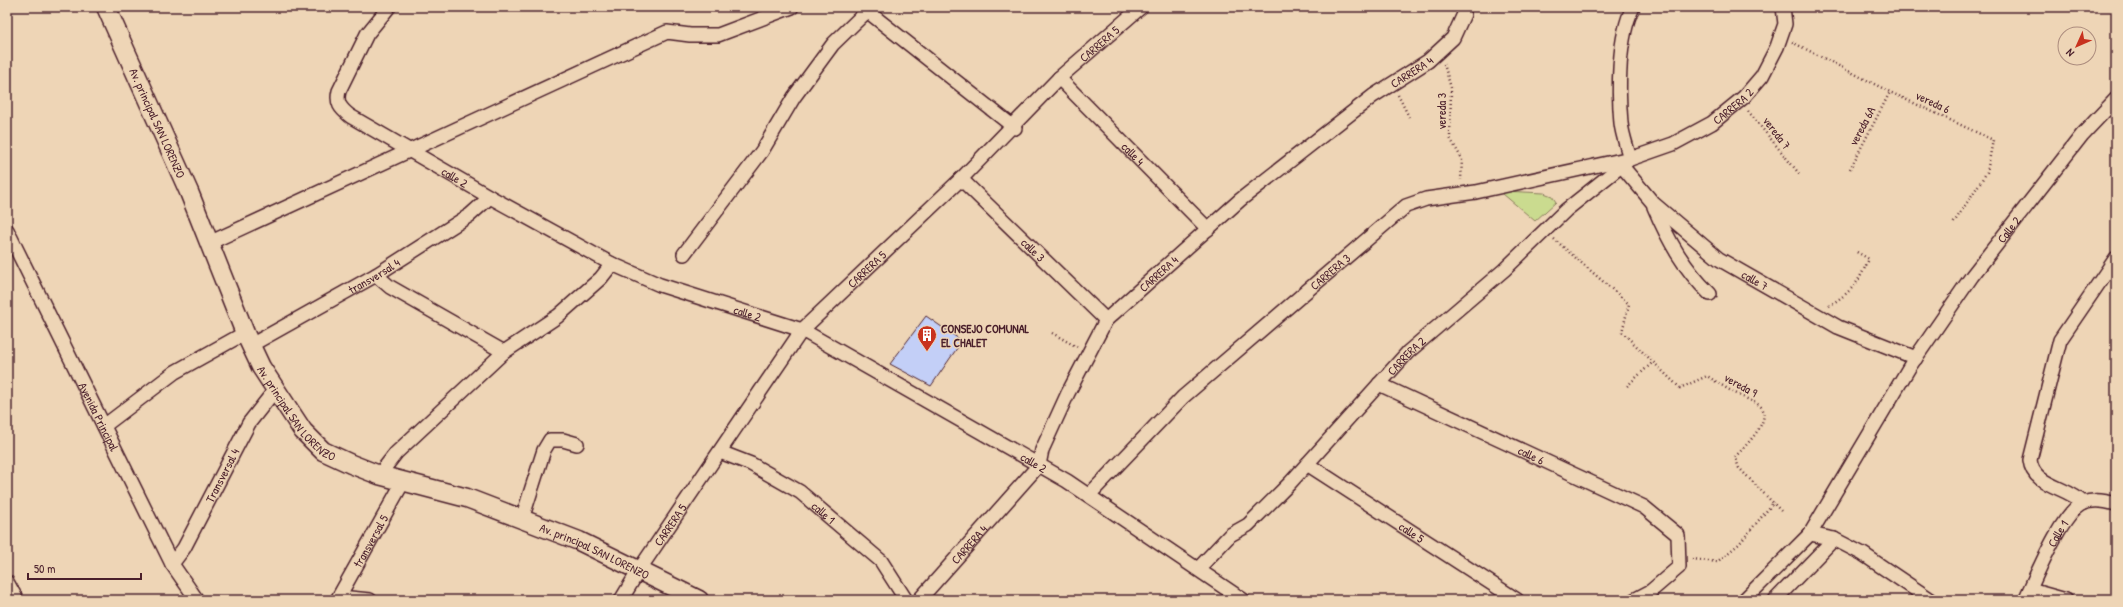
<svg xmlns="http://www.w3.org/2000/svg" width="2123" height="607" viewBox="0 0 2123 607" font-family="'Patrick Hand',sans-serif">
	<rect width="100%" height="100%" fill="#eed5b6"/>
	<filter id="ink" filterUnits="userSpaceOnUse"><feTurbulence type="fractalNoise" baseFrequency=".025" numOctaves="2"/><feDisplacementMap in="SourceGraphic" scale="8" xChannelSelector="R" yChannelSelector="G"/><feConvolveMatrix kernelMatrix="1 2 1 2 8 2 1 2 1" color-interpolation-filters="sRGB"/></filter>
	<g filter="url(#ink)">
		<!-- green -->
		<path fill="#cadb8f" stroke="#8a7d5d" d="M1503 191 1544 193 1552 196 1556 202 1535 221 1503 194Z"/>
		<!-- building -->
		<path fill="#c3cff7" stroke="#4a1f2b" d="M926 316 962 341 931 386 890 364Z"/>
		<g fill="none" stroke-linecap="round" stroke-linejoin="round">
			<defs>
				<g id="minor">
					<path id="s1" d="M389 7 367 34 339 91C336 103 340 108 350 116L490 197 612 264 660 285 802 330 1067 481 1243 600"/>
					<path d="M862 7 1015 128"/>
					<path id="s2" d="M1059 78 1208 229"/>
					<path d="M1630 159C1627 147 1622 134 1621 123 1618 89 1618 37 1633 7"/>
					<path id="s3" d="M1621 165 1653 203 1719 259 1838 327 1916 358"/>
					<path id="s4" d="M961 179 1106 320"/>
					<path d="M1654 207C1668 240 1684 269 1710 294"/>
					<path id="s5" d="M7 230 172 564 197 600"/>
					<path d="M209 243 667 32 690 35H718L792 7"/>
					<path d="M684 254 762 151 794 97 833 44 866 12"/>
					<path d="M376 275 390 287 504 352"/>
					<path id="s6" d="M251 345 376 275 470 215 490 197"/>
					<path id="s7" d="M1379 384 1644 507 1678 535 1679 567 1651 591 1634 600"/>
					<path d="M104 426 175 372 245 333"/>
					<path id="s8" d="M720 452 751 464 800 492 881 561 906 600"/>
					<path id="s9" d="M1307 464 1517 600"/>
					<path d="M379 475 396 453 504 352 558 316 601 278 612 264"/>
					<path id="s10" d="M1089 495 1183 397 1406 206 1426 199 1476 192 1626 159"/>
					<path d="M2083 503C2067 486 2033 487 2030 460L2060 340 2116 258"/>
					<path d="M522 519 544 450 550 440H563L577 444"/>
					<path id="s11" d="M1810 534 1910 366 1972 276 2082 135 2116 99"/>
					<path id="s12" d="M172 564 184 548 249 423 275 390"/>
					<path id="s13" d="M1198 569 1230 535 1248 525 1290 483 1408 352 1504 270 1566 210 1630 159 1673 144 1712 123 1744 97 1762 76 1777 47 1785 24 1783 7"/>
					<path d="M7 582 17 600"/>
					<path d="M2030 590 2066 600"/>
					<path d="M340 597 370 600"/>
					<path id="s14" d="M337 600 403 482"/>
					<path id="s15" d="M621 600 639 570 802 330 961 179 1059 78 1141 7"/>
					<path id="s16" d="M919 600 1039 465 1042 450 1068 393 1106 320 1240 200 1373 96 1428 61 1453 38 1464 14V7"/>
					<path d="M1744 600 1810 534 1834 539 1863 554 1931 600"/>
					<path d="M1775 600 1834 539"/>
					<path id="s17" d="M2025 600C2036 577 2061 513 2083 503 2093 499 2106 501 2116 504"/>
				</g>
				<g id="secondary">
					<path id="s18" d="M106 7 189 192 245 333 261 367 303 431 323 451 351 464 379 475 467 498 579 541 699 600"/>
				</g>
			</defs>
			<!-- minor casing -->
			<use href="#minor" stroke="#4a1f2b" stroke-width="16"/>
			<!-- secondary casing -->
			<use href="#secondary" stroke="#4a1f2b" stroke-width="21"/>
			<!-- path -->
			<path stroke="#4a1f2b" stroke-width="2.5" stroke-dasharray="1 3" stroke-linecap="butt" d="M1792 42 1890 92 1993 140 1987 172 1953 224
				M1444 64 1451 88 1450 138 1462 159 1461 180
				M1398 95 1409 117
				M1748 111 1801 176
				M1850 169 1890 92
				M1554 239 1629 304 1622 332 1680 388 1707 376C1717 382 1727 389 1737 394 1744 398 1753 401 1759 405 1776 418 1743 448 1735 457L1739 468 1781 511
				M1829 306C1853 290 1857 285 1869 259L1855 251
				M1052 333 1077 347
				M1627 386 1653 362
				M1692 559 1717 562 1739 544 1774 502"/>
			<!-- minor -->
			<use href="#minor" stroke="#eed5b6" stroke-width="13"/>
			<!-- secondary -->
			<use href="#secondary" stroke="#eed5b6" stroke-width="18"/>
		</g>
	</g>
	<!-- icons -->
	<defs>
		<symbol id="building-pin" viewBox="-11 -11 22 30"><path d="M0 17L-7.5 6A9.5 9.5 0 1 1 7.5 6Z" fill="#c8321e" stroke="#eed5b6"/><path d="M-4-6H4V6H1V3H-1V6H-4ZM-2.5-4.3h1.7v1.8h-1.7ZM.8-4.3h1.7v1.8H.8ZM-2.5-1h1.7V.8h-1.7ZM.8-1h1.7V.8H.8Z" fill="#fff"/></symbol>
	</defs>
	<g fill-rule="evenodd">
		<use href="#building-pin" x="916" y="324" width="22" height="30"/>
	</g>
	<g text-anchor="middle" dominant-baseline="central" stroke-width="3" stroke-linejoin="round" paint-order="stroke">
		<!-- street labels -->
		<g font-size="12" fill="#4a1f2b" stroke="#eed5b6">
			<text stroke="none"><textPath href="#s15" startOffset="738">CARRERA 5</textPath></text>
			<text stroke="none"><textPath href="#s16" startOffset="735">CARRERA 4</textPath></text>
			<text transform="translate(1933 102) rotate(25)">vereda 6</text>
			<text stroke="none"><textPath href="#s13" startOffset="714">CARRERA 2</textPath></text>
			<text transform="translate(1441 111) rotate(-90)">vereda 3</text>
			<text stroke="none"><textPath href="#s18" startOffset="127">Av. principal SAN LORENZO</textPath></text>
			<text transform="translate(1862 126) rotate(-62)">vereda 6A</text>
			<text transform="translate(1777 133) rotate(53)">vereda 7</text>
			<text stroke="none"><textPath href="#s2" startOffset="106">calle 4</textPath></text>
			<text stroke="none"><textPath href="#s1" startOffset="249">calle 2</textPath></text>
			<text stroke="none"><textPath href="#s11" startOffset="364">Calle 2</textPath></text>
			<text stroke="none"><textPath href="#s4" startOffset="101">calle 3</textPath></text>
			<text stroke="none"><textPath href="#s15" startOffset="414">CARRERA 5</textPath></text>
			<text stroke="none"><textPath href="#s10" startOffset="329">CARRERA 3</textPath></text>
			<text stroke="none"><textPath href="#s16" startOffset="411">CARRERA 4</textPath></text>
			<text stroke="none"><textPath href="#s6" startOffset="141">transversal 4</textPath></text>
			<text stroke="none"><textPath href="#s3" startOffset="178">calle 7</textPath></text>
			<text stroke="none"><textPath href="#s1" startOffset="573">calle 2</textPath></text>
			<text stroke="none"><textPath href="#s13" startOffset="299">CARRERA 2</textPath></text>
			<text transform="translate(1741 385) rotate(29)">vereda 9</text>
			<text stroke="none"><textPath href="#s18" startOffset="451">Av. principal SAN LORENZO</textPath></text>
			<text stroke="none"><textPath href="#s5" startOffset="208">Avenida Principal</textPath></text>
			<text stroke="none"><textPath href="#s7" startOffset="168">calle 6</textPath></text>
			<text stroke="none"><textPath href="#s1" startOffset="897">calle 2</textPath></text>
			<text stroke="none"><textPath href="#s12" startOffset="102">Transversal 4</textPath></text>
			<text stroke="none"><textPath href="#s8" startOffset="121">calle 1</textPath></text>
			<text stroke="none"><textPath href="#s15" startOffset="90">CARRERA 5</textPath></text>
			<text stroke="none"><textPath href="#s9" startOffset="125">calle 5</textPath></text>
			<text stroke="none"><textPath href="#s17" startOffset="74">Calle 1</textPath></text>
			<text stroke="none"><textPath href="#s14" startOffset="68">transversal 5</textPath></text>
			<text stroke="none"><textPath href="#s16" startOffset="75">CARRERA 4</textPath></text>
			<text stroke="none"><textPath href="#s18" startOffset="787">Av. principal SAN LORENZO</textPath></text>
		</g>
		<!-- poi labels -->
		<g font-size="12" font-weight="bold" fill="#4a1f2b" stroke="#eed5b6" text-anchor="start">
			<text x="941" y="328">CONSEJO COMUNAL<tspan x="941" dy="14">EL CHALET</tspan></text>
		</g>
	</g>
	<!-- margin -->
	<rect width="2123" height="607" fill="none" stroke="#eed5b6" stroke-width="24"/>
	<rect x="12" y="12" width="2099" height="583" fill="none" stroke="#4a1f2b" stroke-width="1.5" filter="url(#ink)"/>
	<!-- north arrow -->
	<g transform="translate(2077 46) rotate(225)"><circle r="19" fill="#eed5b6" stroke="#ac8c7e"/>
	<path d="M0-3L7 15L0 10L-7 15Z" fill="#c8321e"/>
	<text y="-6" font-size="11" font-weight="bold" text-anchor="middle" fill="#4a1f2b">N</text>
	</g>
	<!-- scale -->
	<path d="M28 573v6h113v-6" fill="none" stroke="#4a1f2b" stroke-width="2"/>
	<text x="34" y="573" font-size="12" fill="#4a1f2b" stroke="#eed5b6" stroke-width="3" paint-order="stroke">50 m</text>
</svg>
